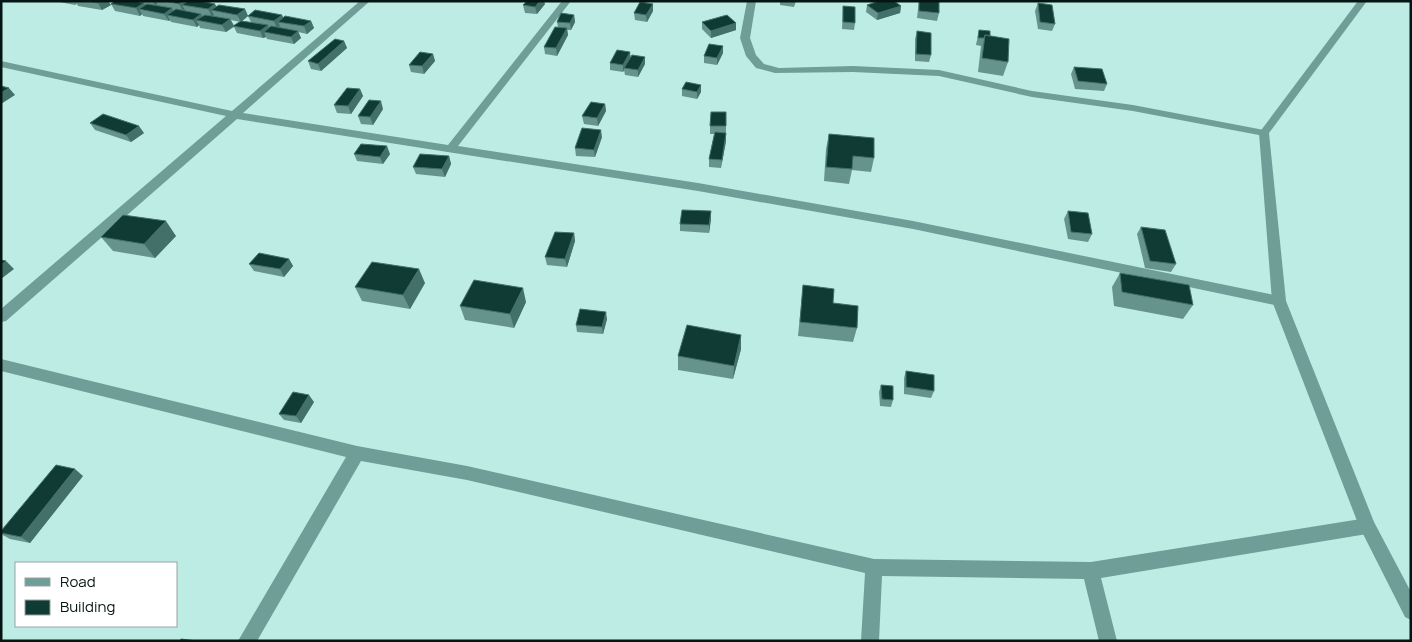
<svg xmlns="http://www.w3.org/2000/svg" width="1412" height="642" viewBox="0 0 1412 642" font-family="Manrope,sans-serif">
	<rect width="100%" height="100%" fill="#bdece4"/>
	<g fill="none" stroke-linecap="round" stroke-linejoin="round">
		<!-- minor -->
		<path fill="#6e9e97" fill-rule="evenodd" d="M360 1H370L243 113 448 145 562 1H571L458 146 698 183 913 221 1279 296 1284 297 1286 301 1284 305 1279 306 913 229 698 191 237 119 6 321 1 322V309L226 116 1 67V61L232 111Z
			M747 1H756L750 38 756 55 764 64 779 68 853 66 939 70 1032 91 1133 105 1264 130 1269 133 1264 136 1133 111 1032 97 939 76 853 72 775 73 756 68 746 56 740 38Z
			M1 359 357 446 467 466 874 559 1091 562 1367 518 1373 520 1375 526 1373 532 1367 534 1101 578 1117 641H1099L1084 579 882 576 879 641H861L865 573 467 480 361 461 257 641H238L346 457 1 371Z"/>
		<!-- tertiary -->
		<path fill="#6e9e97" fill-rule="evenodd" d="M1358 1H1367L1269 133 1286 301 1374 522 1411 592V620L1405 617 1359 526 1272 301 1259 133Z"/>
	</g>
	<!-- wall -->
	<path fill="#66948c" fill-rule="evenodd" d="M54 1H108L111 5 102 10 78 6 77 4 75 5Z
		M115 1H200L217 6 245 9 248 16 242 21 251 22 248 16 282 15 283 18 311 21 314 28 307 34 298 32 301 38 294 44 267 39 266 37 263 38 237 33 234 27 226 32 200 28 199 25 197 27 171 22 170 20 169 21 143 16 142 14 140 16 115 11 111 4ZM231 20 240 22 234 26Z
		M780 1H796L794 7 780 5Z
		M919 1H939V13L937 21 917 18Z
		M1038 3 1055 24 1052 31 1038 29 1035 11Z
		M545 4 537 14 525 13 523 5Z
		M653 4V11L647 22 635 20 634 13Z
		M867 5 901 6 900 13 877 20 866 12Z
		M843 6 855 23 854 30 842 29Z
		M574 15 575 22 571 30H567L568 35 557 56 545 54 544 47 558 27 557 22Z
		M702 22 736 23V30L711 38 702 29Z
		M979 30 990 36 1008 62 1003 76 978 72 981 46 976 45Z
		M917 31 931 55 929 62 915 61V39Z
		M344 41 347 48 321 71 311 69 308 61Z
		M723 46V53L717 65 704 63V56Z
		M630 52V57L645 64 638 77 625 75 624 70 623 72 610 70V63Z
		M433 54 435 61 424 74 411 72 409 65Z
		M1074 67 1107 84 1104 91 1075 89 1071 74Z
		M701 85V92L697 99 682 96V89Z
		M360 89 363 96 351 114 337 113 334 105Z
		M605 104 606 111 598 126 584 124 582 116Z
		M383 109 373 125 361 124 358 116Z
		M726 112V141L721 168 709 167V159L714 134H710V126Z
		M90 123 144 133 131 142 95 130Z
		M829 134 874 158 871 172 852 170 849 184 824 181 826 149Z
		M602 137 595 157 576 156 575 148Z
		M354 154H390L383 164 357 161Z
		M449 156 451 164 445 177 416 174 413 167Z
		M1068 211 1092 234 1088 242 1068 239 1064 219Z
		M711 219 709 233 680 231V224Z
		M1141 227 1176 264 1171 272 1145 268 1137 234Z
		M574 233 575 241 567 267 547 265 545 257Z
		M176 236 155 258 113 251 101 237Z
		M289 259 293 266 284 277 254 271 249 264Z
		M1120 273 1193 305 1183 319 1114 306 1112 287Z
		M425 283 410 309 362 301 355 287Z
		M803 285 833 303 857 328 853 342 798 336Z
		M526 302 514 328 465 320 460 306Z
		M607 319 603 334 577 332 576 325Z
		M741 335V349L733 379 678 370V356Z
		M906 371 934 391 931 398 904 394V378Z
		M881 385 893 400 891 407 880 406 879 392Z
		M314 402 301 423 284 420 279 414Z
		M83 476 30 543 10 539 1 534V531Z"/>
	<!-- shaded-wall -->
	<path fill="#44706a" d="M100 1H108L111 5 102 10 98 3Z
		M153 1H156L157 4 155 6Z
		M183 1H189L182 5 185 10 183 11 179 4Z
		M540 1H544L545 4 537 14 535 7Z
		M144 3 148 10 139 9 142 14 140 16 136 8Z
		M215 4 219 11 211 10 214 15 212 17 208 9Z
		M653 4V11L647 22 646 15Z
		M901 6 900 13 877 20 878 13Z
		M172 8 176 15H167L170 20 169 21 164 14Z
		M245 9 248 16 241 22 237 15Z
		M201 14 205 21 196 20 199 25 197 27 193 20Z
		M282 15 285 22H278L280 26 277 28 274 21Z
		M574 15 575 22 571 30 570 23Z
		M230 19 234 26 226 32 222 25Z
		M311 21 314 28 307 34 304 26Z
		M736 23V30L711 38V31Z
		M268 25 271 33 264 32 266 37 263 38 260 31Z
		M567 28 568 35 557 56 556 48Z
		M298 31 301 38 294 44 291 37Z
		M344 41 347 48 321 71 318 64Z
		M723 46V53L717 65V58Z
		M630 52 631 60 624 68V70L623 72V65Z
		M433 54 435 61 424 74 422 66Z
		M645 57V64L638 77V70Z
		M701 85V92L697 99V92Z
		M9 88 15 95 1 104V93Z
		M360 89 363 96 351 114 348 106Z
		M381 101 383 109 373 125 370 117Z
		M605 104 606 111 598 126 597 118Z
		M139 126 144 133 131 142 126 135Z
		M601 130 602 137 595 157 594 150Z
		M726 133V141L721 168 722 160Z
		M387 146 390 154 383 164 380 157Z
		M449 156 451 164 445 177 442 169Z
		M711 211V219L709 233V225Z
		M166 221 176 236 155 258 144 244Z
		M574 233 575 241 567 267 565 259Z
		M289 259 293 266 284 277 280 269Z
		M6 261 14 269 1 279V265Z
		M419 269 425 283 410 309 403 295Z
		M523 288 526 302 514 328 510 314Z
		M606 312 607 319 603 334 602 327Z
		M741 335V349L733 379 734 366Z
		M309 395 314 402 301 423 296 416Z
		M75 469 83 476 30 543 21 537Z"/>
	<!-- building -->
	<path fill="#103b35" stroke="#44706a" d="M88 1H100L98 3Z
		M115 1H135L144 3 136 8 111 4Z
		M165 1H183L179 4Z
		M188 1H200L215 4 208 9 182 5Z
		M527 1H540L535 7 523 5Z
		M879 1H894L901 6 878 13 867 5Z
		M919 1H939V13L919 11Z
		M640 2 653 4 646 15 634 13Z
		M1038 3 1052 5 1055 24 1040 22Z
		M147 4 172 8 164 14 139 9Z
		M219 5 245 9 237 15 211 10Z
		M843 6 855 7V23L843 22Z
		M176 9 201 14 193 20 167 15Z
		M255 10 282 15 274 21 248 16Z
		M561 13 574 15 570 23 557 22Z
		M205 15 230 19 222 25 196 20Z
		M727 15 736 23 711 31 702 22Z
		M285 16 311 21 304 26 278 22Z
		M241 21 268 25 260 31 233 26Z
		M271 26 298 31 291 37 264 32Z
		M555 27 567 28 556 48 544 47Z
		M979 30 990 31V36L985 35 984 38H978Z
		M917 31 931 33V55L916 54Z
		M985 35 1009 39 1008 62 982 58Z
		M335 39 344 41 318 64 308 61Z
		M709 44 723 46 717 58 704 56Z
		M617 50 630 52 623 65 610 63Z
		M420 52 433 54 422 66 409 65Z
		M632 55 645 57 638 70 624 68Z
		M1074 67 1102 69 1107 84 1078 81Z
		M686 82 701 85 697 92 682 89Z
		M1 86 9 88 1 93Z
		M347 88 360 89 348 106 334 105Z
		M369 100 381 101 370 117 358 116Z
		M591 102 605 104 597 118 582 116Z
		M711 112H726V126H710Z
		M103 114 139 126 126 135 90 123Z
		M582 128 601 130 594 150 575 148Z
		M715 132 726 133 722 160 709 159Z
		M829 134 874 138V158L853 156 852 169 826 167Z
		M361 144 387 146 380 157 354 154Z
		M420 154 449 156 442 169 413 167Z
		M682 210 711 211 709 225 680 224Z
		M1068 211 1088 213 1092 234 1071 232Z
		M123 215 166 221 144 244 101 237Z
		M1141 227 1165 230 1176 264 1150 261Z
		M555 232 574 233 565 259 545 257Z
		M259 253 289 259 280 269 249 264Z
		M1 260 6 261 1 265Z
		M372 262 419 269 403 295 355 287Z
		M1120 273 1189 285 1193 305 1122 292Z
		M474 280 523 288 510 314 460 306Z
		M803 285 834 289 833 303 858 306 857 328 800 322Z
		M580 309 606 312 602 327 576 325Z
		M687 325 741 335 734 366 678 356Z
		M906 371 934 375V391L906 387Z
		M881 385 893 386V400L882 399Z
		M293 392 309 395 296 416 279 414Z
		M56 465 75 469 21 537 1 533V531Z
		M181 639 197 641H180Z"/>
	<!-- border -->
	<rect width="1412" height="642" fill="none" stroke="#041513" stroke-width="5"/>
	<!-- legend -->
	<rect x="15" y="562" width="162" height="65" fill="#ffffff" stroke="#9ba1a1"/>
	<rect x="25" y="578" width="25" height="8" fill="#6e9e97" stroke="#9ba1a1"/>
	<text x="60" y="587" font-size="15" fill="#041513">Road</text>
	<rect x="25" y="600" width="25" height="15" fill="#103b35" stroke="#9ba1a1"/>
	<text x="60" y="612" font-size="15" fill="#041513">Building</text>
</svg>
